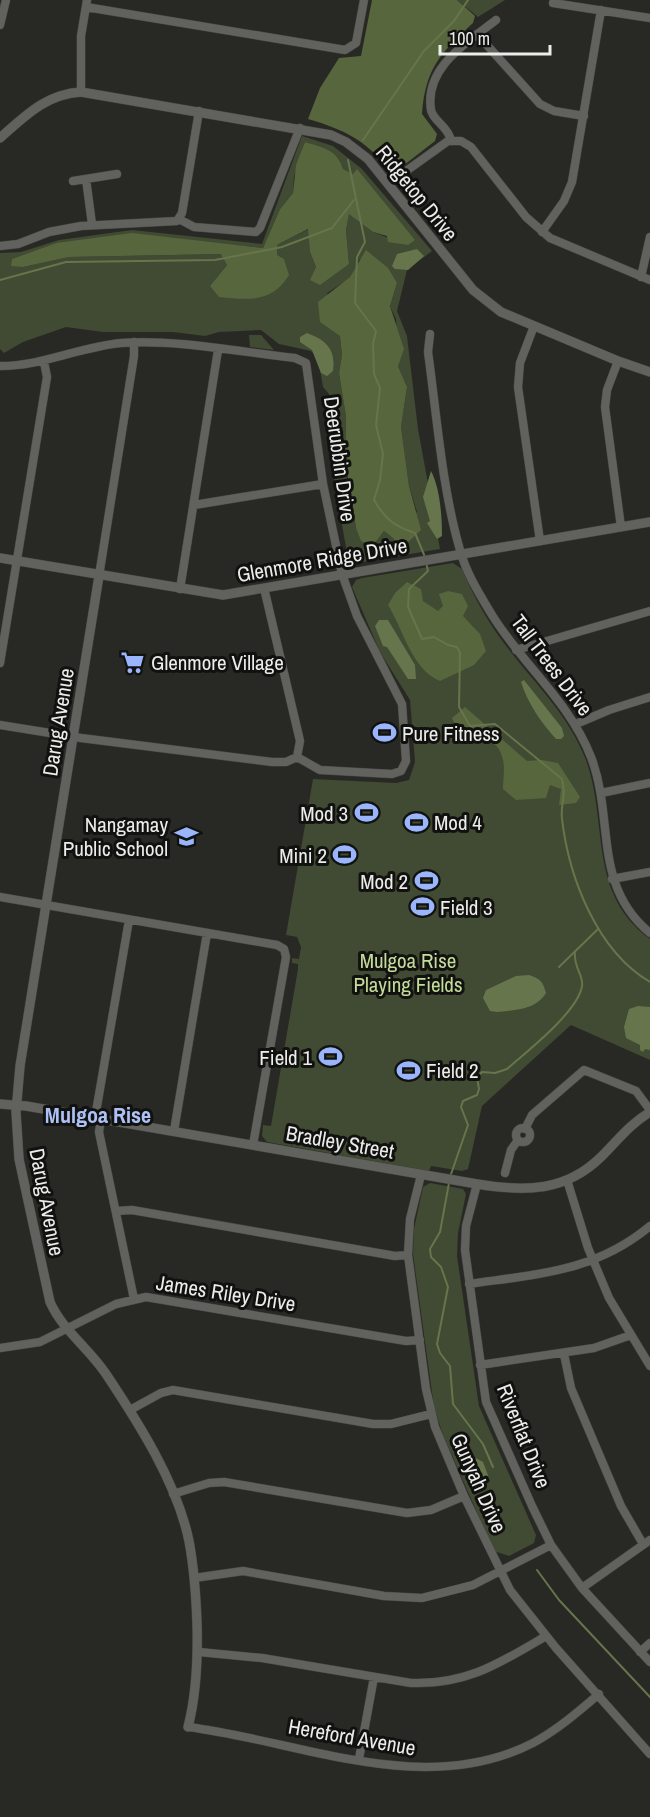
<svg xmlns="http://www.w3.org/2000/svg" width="650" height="1817" viewBox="0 0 650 1817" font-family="'Archivo Narrow',sans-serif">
	<rect width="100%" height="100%" fill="#282925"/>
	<!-- green -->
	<path fill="#414a32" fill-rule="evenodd" d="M457 0H505L478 17Z
		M302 136 333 146 362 169 432 251 407 270 397 311 407 336 418 429 440 549 362 562 347 553 333 474 337 463 336 445 331 428 329 394 323 387 318 358 311 351 279 344 261 330 219 332 205 336 173 332H103L66 327 23 342 4 353 0 349V253L21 252 59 240 132 230 262 244ZM305 142C323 147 338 150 343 169L353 175 357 170 408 245 373 232 349 213 346 230 349 264 311 280 316 267 310 252 309 229 277 245V255L210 286 227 265 222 254 69 257 23 267 13 259 56 243 234 245 263 248 280 209 293 193 294 176ZM360 259 397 283 390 306 396 319 398 366 407 387 401 427 409 486 417 512 394 539 384 531 372 547 356 528 348 488 345 460 346 417 339 373 342 355 340 336 327 293 350 278Z
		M249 335H261L274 350 250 347Z
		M453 563 462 569C474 598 490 626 510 651 538 687 569 716 586 760 609 824 587 893 650 939V1060L571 1025 482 1106 468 1169 462 1171 431 1166 429 1171 267 1142 262 1136 263 1125 271 1126 298 969V964L292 963V958L299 959 301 947 297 937 286 935 313 779 396 783 409 780 415 762 410 700 380 652 352 587 356 580 362 578Z
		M430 1183 463 1189 466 1194 458 1233 457 1256 479 1406 536 1535 534 1543 509 1556 494 1551 443 1435 434 1407 413 1254 414 1229 423 1187Z"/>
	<!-- forest -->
	<path fill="#58663e" d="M372 0H457L475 16 473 23C441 52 425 69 422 114L437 134 435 141 395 172 390 171C366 140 345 130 308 119L320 88 339 58 361 56Z
		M305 142C323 147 338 150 343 169L353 174 357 169 415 240 408 245 388 242 387 236 373 232 349 214 346 230 349 264 320 285 310 280 316 267 310 252 308 229 277 245V255L284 259 289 275C272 303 249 300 219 297L210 286 227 265 221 254 69 257 23 267 11 266 12 259 56 243 132 233 263 248 280 209 293 193 296 165Z
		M366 250 388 268 397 283 390 306 404 349 398 366 407 387 401 427 409 486 421 530 404 546 395 545 394 539 384 531 372 547 361 541 356 528 345 460 346 417 339 373 342 355 340 336 320 322 318 302 350 277Z
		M407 582 421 589 423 601 438 611 443 606 439 594 448 591 462 594 468 606 463 616 480 634 486 651 474 665 440 681C412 670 403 629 388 605L395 593Z
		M465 707 527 761 542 760 558 763 580 797 576 803 559 805 561 789 550 785 546 798 516 800 503 789C503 779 505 769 503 760 496 725 465 752 452 718Z"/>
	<!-- water -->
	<path fill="#67754c" d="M417 249 424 256 408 270 395 269 392 266 397 254Z
		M307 333C326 340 336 349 333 371L327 376 321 373 312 350 300 342V337Z
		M431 471C440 488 442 516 442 536L437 539 427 523 430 521 423 497Z
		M379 620H388L415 665 416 679H408L387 647 383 646 375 626Z
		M524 680 562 728 564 736 561 739H556C542 724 527 702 521 682Z
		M529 975C540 979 543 981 546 993 536 1010 515 1010 497 1012L490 1011 483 998 486 990 516 976Z
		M638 1006 650 1007V1050L645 1049 643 1052 640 1050V1045L626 1038 624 1027 629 1009Z
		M453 1434 465 1452 483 1462 488 1475 483 1485 471 1479Z"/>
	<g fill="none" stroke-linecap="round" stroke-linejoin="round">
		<!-- stream -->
		<path stroke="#67754c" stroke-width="2" d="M363 140 424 51 454 21 468 0
			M348 160 365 242 357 257 355 303 376 331 373 344 374 374 380 388 376 425 383 454 380 480 374 500C385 519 394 526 415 533L425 557
			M0 280 66 262 215 260 282 247 332 228 354 200
			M426 562 428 571 409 589 408 607 422 639 434 637 448 645 457 647 460 653 459 707 470 726 495 724 562 779C567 796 560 804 562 819 569 878 597 951 650 982
			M559 967 598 929
			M450 1177 468 1125 461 1107 463 1101 477 1095 479 1089 477 1077 482 1072 495 1073 507 1069C526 1052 578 1012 582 986 584 975 573 968 575 951
			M449 1183 440 1232 430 1249 431 1257 441 1267 448 1287 437 1344 440 1353 450 1366 453 1404 483 1444 493 1467
			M537 1570 559 1600 650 1697"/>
		<defs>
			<path id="minor" d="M553 3 650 18
				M86 7 345 50 356 43 364 0
				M0 25 6 0
				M477 34 540 104 554 111 584 116
				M81 92V36L87 0
				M451 140C447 125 433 121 431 110 424 67 468 42 496 20
				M86 179 92 224
				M73 181 117 174
				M388 184 448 141H461L471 147 526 217 550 238 650 280
				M179 219 194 227 256 232 260 228 300 128
				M542 232 564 201 572 182 601 10
				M0 246 18 244 49 232 81 226 177 221 182 213 199 111
				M641 277 650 237
				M534 326 520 363 518 387 540 541
				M430 334 428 352C437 417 442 488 460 550 466 573 480 595 492 615 523 665 569 701 591 757 615 820 592 885 650 933
				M618 361 607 390 605 407 621 527
				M0 366C43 366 79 347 121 343 176 339 240 352 295 358L306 363 323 484 342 574 357 616 402 704 406 761 401 771 392 774 320 770 297 757
				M194 505 323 484
				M99 576 134 356V342
				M264 588 300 741 297 757
				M180 589 218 350
				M516 650 650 611
				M0 663 47 377 44 362
				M576 724 609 710 650 697
				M0 725 81 738 272 762H286L297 757
				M601 793 650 783
				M612 879 650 872
				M0 897 277 945 284 949 286 957 253 1145
				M95 1118 129 920
				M101 1119 99 1132 134 1299
				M516 1135a7 7 0 1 1 14 0a7 7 0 1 1-14 0Z
				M525 1129 532 1115 584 1070 636 1091 650 1110
				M174 1131 207 933
				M505 1173 511 1150 518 1140
				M421 1175 410 1219 408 1255 426 1389 435 1427 464 1496 510 1590 556 1648 650 1754
				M567 1180 588 1248 609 1298 650 1366
				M477 1184 466 1226 465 1250 486 1402 532 1506 551 1545 582 1588 650 1662
				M116 1211 132 1210 395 1256 408 1255
				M469 1284C537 1274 595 1272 650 1226
				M0 1348 40 1342 116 1304 146 1297 406 1341 420 1340
				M564 1354 571 1388 621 1506 643 1544
				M480 1365 594 1348 631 1335
				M130 1410 161 1393 173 1390 373 1424H391L431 1414
				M173 1494 209 1483 224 1482 407 1513 431 1510 464 1496
				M194 1578 243 1571 384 1596 422 1598 473 1585 551 1545
				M582 1588 650 1540
				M199 1652 262 1658 411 1683C467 1685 500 1663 546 1636
				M640 1652 650 1643
				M188 1727C300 1741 424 1799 533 1743 557 1730 578 1712 599 1694
				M359 1759 374 1677"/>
			<path id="tertiary" d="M0 138C25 116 46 94 81 92L331 135 346 142 368 159 473 290 501 312 618 361 650 372
				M0 558 223 595 650 522
				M99 576 20 1066 16 1112 19 1159 50 1302C63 1331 89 1348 106 1374 138 1422 177 1483 189 1541 194 1568 196 1595 197 1623 198 1658 197 1692 188 1727
				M0 1104 26 1106 477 1184C525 1192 566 1192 602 1156 618 1140 630 1124 650 1112"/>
		</defs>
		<!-- minor casing -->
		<use href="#minor" stroke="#464743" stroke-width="9"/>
		<!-- tertiary casing -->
		<use href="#tertiary" stroke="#464743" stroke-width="10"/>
		<!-- minor -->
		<use href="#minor" stroke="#61625e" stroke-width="8"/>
		<!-- tertiary -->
		<use href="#tertiary" stroke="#61625e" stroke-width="9"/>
	</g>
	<!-- icons -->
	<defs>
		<symbol id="supermarket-bare" viewBox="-9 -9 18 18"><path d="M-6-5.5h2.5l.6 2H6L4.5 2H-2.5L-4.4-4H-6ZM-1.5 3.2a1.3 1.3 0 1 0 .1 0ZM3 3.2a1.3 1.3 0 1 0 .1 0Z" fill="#9bb5fd" stroke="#111210" stroke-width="2.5" paint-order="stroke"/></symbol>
		<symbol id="stadium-bare" viewBox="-9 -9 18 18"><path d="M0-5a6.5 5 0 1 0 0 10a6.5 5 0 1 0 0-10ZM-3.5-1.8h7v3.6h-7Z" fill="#9bb5fd" stroke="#111210" stroke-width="2.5" paint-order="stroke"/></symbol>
		<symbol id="school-bare" viewBox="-9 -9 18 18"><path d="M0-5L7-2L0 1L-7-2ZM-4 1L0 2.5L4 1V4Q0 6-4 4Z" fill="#9bb5fd" stroke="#111210" stroke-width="2.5" paint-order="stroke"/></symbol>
	</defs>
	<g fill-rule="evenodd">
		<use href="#supermarket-bare" x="116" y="646" width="33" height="33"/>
		<use href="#stadium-bare" x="368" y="716" width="33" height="33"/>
		<use href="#stadium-bare" x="350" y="796" width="33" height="33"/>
		<use href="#stadium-bare" x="400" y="806" width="33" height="33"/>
		<use href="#school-bare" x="170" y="820" width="33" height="33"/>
		<use href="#stadium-bare" x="328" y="838" width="33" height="33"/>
		<use href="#stadium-bare" x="410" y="864" width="33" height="33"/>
		<use href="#stadium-bare" x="406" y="890" width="33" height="33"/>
		<use href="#stadium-bare" x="314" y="1040" width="33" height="33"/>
		<use href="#stadium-bare" x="392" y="1054" width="33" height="33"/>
	</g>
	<g text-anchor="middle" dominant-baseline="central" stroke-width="6" stroke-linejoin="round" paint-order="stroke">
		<!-- street labels -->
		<g font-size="21" fill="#ecedea" stroke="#111210">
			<text transform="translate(417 193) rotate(51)">Ridgetop Drive</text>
			<text transform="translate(340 459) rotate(82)">Deerubbin Drive</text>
			<text transform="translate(322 560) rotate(-10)">Glenmore Ridge Drive</text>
			<text transform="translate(552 665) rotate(53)">Tall Trees Drive</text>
			<text transform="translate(58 722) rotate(-81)">Darug Avenue</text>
			<text transform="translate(340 1142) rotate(10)">Bradley Street</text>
			<text transform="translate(47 1202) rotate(79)">Darug Avenue</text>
			<text transform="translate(226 1293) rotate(9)">James Riley Drive</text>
			<text transform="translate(524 1436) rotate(68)">Riverflat Drive</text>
			<text transform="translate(479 1483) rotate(66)">Gunyah Drive</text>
			<text transform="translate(352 1737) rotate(10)">Hereford Avenue</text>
		</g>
		<!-- poi labels -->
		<g font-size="21" fill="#ecedea" stroke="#111210" text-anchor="start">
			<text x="151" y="662">Glenmore Village</text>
			<text x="402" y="733">Pure Fitness</text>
			<text x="348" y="813" text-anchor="end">Mod 3</text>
			<text x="434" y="822">Mod 4</text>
			<text x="168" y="824" text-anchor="end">Nangamay<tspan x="168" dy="24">Public School</tspan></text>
			<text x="327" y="855" text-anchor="end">Mini 2</text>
			<text x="408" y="881" text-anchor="end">Mod 2</text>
			<text x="440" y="907">Field 3</text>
			<text x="312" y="1057" text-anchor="end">Field 1</text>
			<text x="426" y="1070">Field 2</text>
		</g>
		<!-- park labels -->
		<g font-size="21" fill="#c4dc99" stroke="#111210">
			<text x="408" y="960">Mulgoa Rise<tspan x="408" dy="24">Playing Fields</tspan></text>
		</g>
		<!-- neighbourhood labels -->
		<g font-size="22" font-weight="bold" fill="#adc1f7" stroke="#111210">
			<text x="98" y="1115">Mulgoa Rise</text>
		</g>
	</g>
	<!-- scale -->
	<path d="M440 45v9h110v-9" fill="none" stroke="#ecedea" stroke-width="3"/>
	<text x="449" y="45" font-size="18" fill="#ecedea" stroke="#111210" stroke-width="4.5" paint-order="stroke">100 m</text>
</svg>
